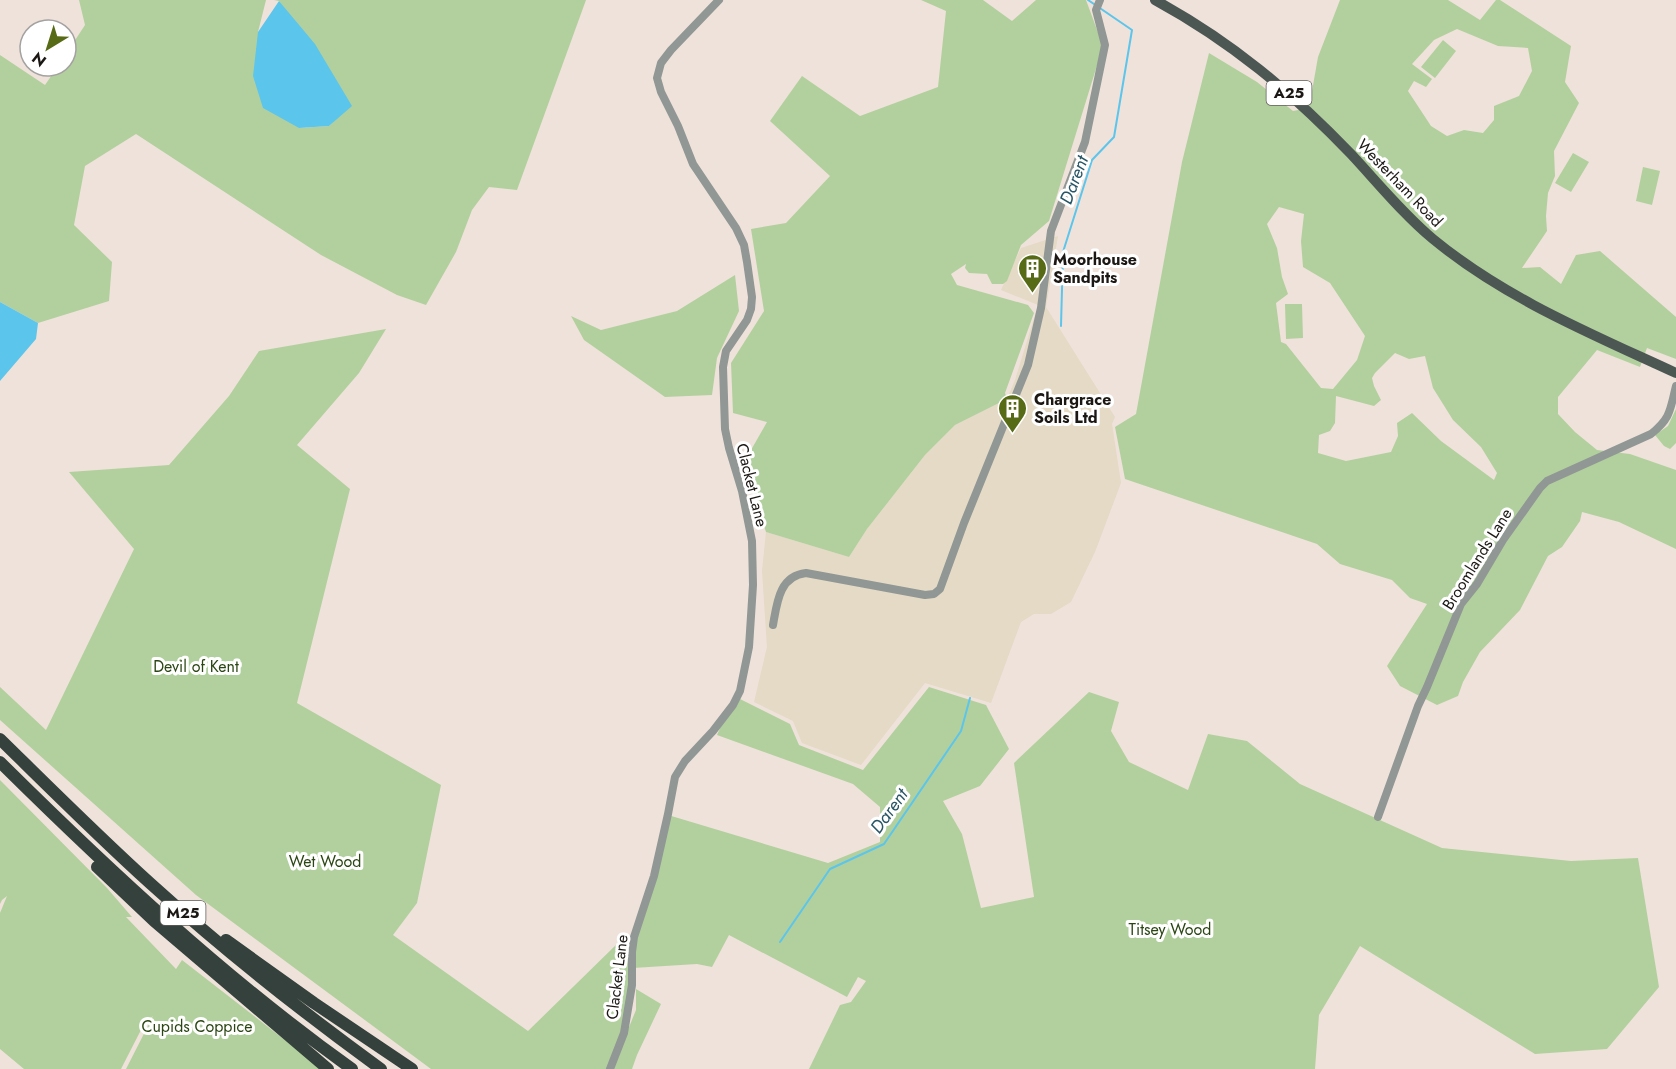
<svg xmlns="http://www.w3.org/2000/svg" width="1676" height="1069" viewBox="0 0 1676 1069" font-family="Jost,sans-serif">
	<rect width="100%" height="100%" fill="#efe2da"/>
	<!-- industrial -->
	<path fill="#e4dac5" d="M1058 236 1046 307 1115 417 1112 424 1121 483 1095 552 1071 602 1051 614H1034L1021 622 991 703 925 683 861 765 802 743 793 721 754 702 767 647 762 571 766 532 849 557 867 529 925 455 955 425 1007 399 1015 380 1038 305 1001 290 1021 248Z"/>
	<!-- green -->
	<path fill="#b2d09e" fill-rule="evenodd" d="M79 0H266L258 32 299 128 329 126 351 105 279 1 274 0H586L517 190 489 187 472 210 456 252 426 305 397 295 321 255 136 134 85 166 74 225 112 262 109 301 38 323 0 302V55L45 85 58 66H66V54L85 25Z
		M921 0H983L1012 21 1036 0H1086L1103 46 1049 221 1021 245 1007 281 1003 284H992L987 274 969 273 965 268 966 264 951 274 957 285 1028 305 1034 313 1005 393 1007 399 955 425 925 455 867 529 849 557 766 532 743 464 767 422 733 413 731 363 764 311 751 229 786 223 830 176 770 121 802 76 860 116 938 87 946 11Z
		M1340 0H1448L1480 20 1496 0H1500L1571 46 1565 82 1579 103 1554 151 1555 176 1548 193 1546 216 1547 231 1522 268 1540 267 1561 284 1576 255 1600 251 1676 317V359L1647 348 1640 367 1597 350 1558 397V414L1575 432 1597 450 1630 454 1676 470V549L1619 522 1582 512 1580 521 1562 547 1548 556 1520 610 1480 652 1463 682 1458 696 1437 705 1400 686 1387 666 1427 604 1410 598 1392 580 1340 564 1317 544 1125 479 1115 427 1136 414 1182 162 1209 53 1257 82 1293 111 1309 108 1318 57ZM1457 29 1498 46 1528 48 1532 71 1519 96 1494 106V120L1483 133 1464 130 1447 136 1431 126 1408 91 1414 81 1426 87 1432 79 1412 64 1434 40ZM1279 207 1304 214 1301 241 1303 267 1330 283 1365 336 1357 360 1333 389 1321 388 1286 344 1281 342 1276 303 1288 294 1282 277 1277 248 1267 224ZM1395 353 1409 359 1425 356 1433 388 1453 420 1481 447 1497 473 1494 480 1441 441 1412 413 1397 423 1398 436 1391 452 1346 461 1318 453 1319 435 1330 431 1335 423 1336 396 1374 406 1381 400 1374 386 1372 378 1375 373Z
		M1443 40 1456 51 1435 78 1421 67Z
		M1573 153 1589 162 1571 192 1555 183Z
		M1643 167 1660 171 1652 205 1636 201Z
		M735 275 739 311 717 358 712 395 665 397 584 340 571 316 601 330 677 311Z
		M1285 304H1302L1303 338 1286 339Z
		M386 329 359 373 297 445 350 489 297 703 441 785 417 903 393 935 528 1031 619 942 632 966V952L668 815 828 863 880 842V807L853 784 717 735 734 696 790 724 799 745 863 770 929 687 986 705 1009 749 980 786 943 801 962 834 981 908 1034 897 1014 763 1089 692 1119 702 1111 731 1129 762 1188 790 1208 734 1247 741 1300 784 1442 848 1571 861 1638 858 1659 987 1607 1049 1535 1054 1360 946 1319 1015 1315 1069H809L840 1005 851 1002 866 981 858 977 847 997 729 935 712 967 697 964 633 968 626 1024 610 1069H431L196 895 0 720V687L46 730 134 549 69 472 169 465 229 396 259 351Z
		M1676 409V443L1670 449 1664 446 1655 435 1668 426Z
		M0 780 107 888 132 917H126L176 969 182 960 322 1069H126L153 1016 144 1024 121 1069H24L0 1049V913L7 896 2 900 0 904Z
		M636 989 661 1004 637 1055 632 1069H612L636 1010Z"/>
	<!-- water -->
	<path fill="#5cc5eb" d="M279 1 315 44 352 106 329 126 299 128 263 108 253 76 258 32Z
		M0 302 38 323 36 339 0 381Z"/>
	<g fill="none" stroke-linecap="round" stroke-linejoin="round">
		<!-- stream -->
		<path stroke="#5cc5eb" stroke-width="2" d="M1061 326 1063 252 1092 160 1114 137 1132 30 1088 0
			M780 942 830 869 884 844 961 731 970 698"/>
		<!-- minor -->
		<path stroke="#909794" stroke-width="8" d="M773 625C777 603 779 576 806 573L925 595 934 594 940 589 964 523 1028 365 1041 308 1051 231 1085 142 1105 45 1096 10 1100 0
			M1378 817 1418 706 1427 687 1461 604 1477 584 1503 540 1540 488 1547 481 1651 434C1671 418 1670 410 1676 386
			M610 1069 624 1033 632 985V952L634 937 654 876 668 814 675 777 685 761 713 731 733 705 740 691 749 647 753 585 752 541 742 491 729 448 725 429 723 367 726 351 747 320 751 309 752 297 747 262 744 245 736 228 693 164 678 126 661 92 657 78 661 63 671 50 719 0"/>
		<!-- major -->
		<path stroke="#4c5753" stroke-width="10" d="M1155 0C1232 42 1290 91 1351 154 1378 183 1403 214 1433 239 1506 299 1592 334 1676 373"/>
		<!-- highway -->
		<path stroke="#34413c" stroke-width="12" d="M0 739C50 788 99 837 151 884 224 950 301 1011 381 1069
			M0 762C111 872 225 978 352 1069
			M97 867 154 921 328 1069
			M226 940 314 1003 412 1069"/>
	</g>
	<!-- icons -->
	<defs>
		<symbol id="building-pin" viewBox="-11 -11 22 30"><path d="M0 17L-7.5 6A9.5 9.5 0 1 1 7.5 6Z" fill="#576a16" stroke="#fff"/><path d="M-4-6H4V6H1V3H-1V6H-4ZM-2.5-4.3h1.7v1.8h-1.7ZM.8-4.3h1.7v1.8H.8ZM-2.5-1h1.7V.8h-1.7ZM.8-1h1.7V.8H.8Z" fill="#fff"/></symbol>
	</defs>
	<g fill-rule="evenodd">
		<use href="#building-pin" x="1016" y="252" width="33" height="45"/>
		<use href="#building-pin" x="996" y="392" width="33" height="45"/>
	</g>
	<g text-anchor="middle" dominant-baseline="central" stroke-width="6" stroke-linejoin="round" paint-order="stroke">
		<!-- shield labels -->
		<g fill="#fff" stroke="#5f5d5a" stroke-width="1.5">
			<rect x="1266.5" y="81" width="45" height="24" rx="4.5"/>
			<rect x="160.5" y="901" width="45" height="24" rx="4.5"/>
		</g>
		<g font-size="15" font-weight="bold" fill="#1b1714">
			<text x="1289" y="93">A25</text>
			<text x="183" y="913">M25</text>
		</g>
		<!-- street labels -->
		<g font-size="16" fill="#1b1714" stroke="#fff">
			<text transform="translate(1400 183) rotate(46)">Westerham Road</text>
			<text transform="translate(752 485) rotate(76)">Clacket Lane</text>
			<text transform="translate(1477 559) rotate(-58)">Broomlands Lane</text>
			<text transform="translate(617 977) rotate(-83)">Clacket Lane</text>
		</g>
		<!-- poi labels -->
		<g font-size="16" font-weight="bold" fill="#1b1714" stroke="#fff" text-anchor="start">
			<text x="1053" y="259">Moorhouse<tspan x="1053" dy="18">Sandpits</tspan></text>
			<text x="1034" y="399">Chargrace<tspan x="1034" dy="18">Soils Ltd</tspan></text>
		</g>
		<!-- park labels -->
		<g font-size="16" fill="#2b4613" stroke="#fff">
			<text x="196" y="666">Devil of Kent</text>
			<text x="325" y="861">Wet Wood</text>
			<text x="1170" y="929">Titsey Wood</text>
			<text x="197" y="1026">Cupids Coppice</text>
		</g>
		<!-- water labels -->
		<g font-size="18" font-style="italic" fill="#295666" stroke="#fff">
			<text transform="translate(1074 180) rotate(-69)">Darent</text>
			<text transform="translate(889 811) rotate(-54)">Darent</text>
		</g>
	</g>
	<!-- north arrow -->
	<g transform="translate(48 48) rotate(218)"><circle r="28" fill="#ffffff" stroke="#a4a2a1" stroke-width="1.5"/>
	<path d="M0-4.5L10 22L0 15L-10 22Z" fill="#576a16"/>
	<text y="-9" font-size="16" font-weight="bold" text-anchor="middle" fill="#1b1714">N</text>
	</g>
</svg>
